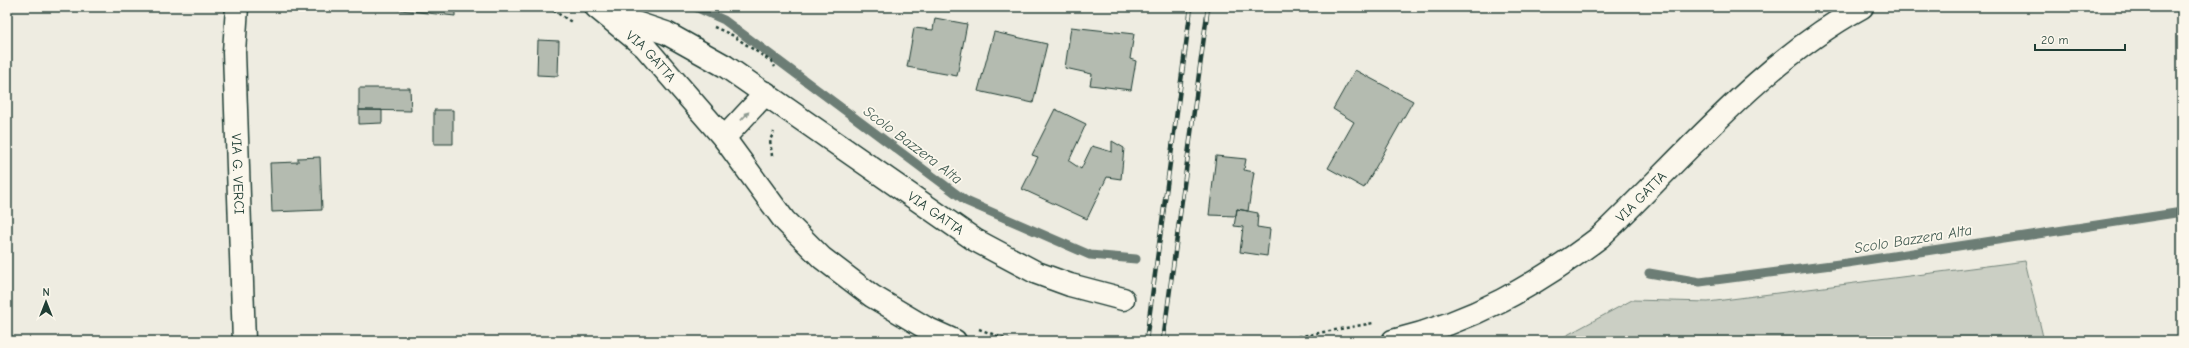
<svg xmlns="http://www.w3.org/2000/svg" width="2189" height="348" viewBox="0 0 2189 348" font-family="'Comic Neue',sans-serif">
	<rect width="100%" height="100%" fill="#eeece1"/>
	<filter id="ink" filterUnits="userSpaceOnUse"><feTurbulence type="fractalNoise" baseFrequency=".025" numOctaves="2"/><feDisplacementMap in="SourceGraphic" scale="8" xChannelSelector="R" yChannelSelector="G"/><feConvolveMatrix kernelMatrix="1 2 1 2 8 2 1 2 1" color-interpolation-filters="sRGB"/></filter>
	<g filter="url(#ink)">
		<!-- green -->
		<path fill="#cbcfc4" stroke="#75867c" d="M2025 261 2044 341H1556L1632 300 1708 302Z"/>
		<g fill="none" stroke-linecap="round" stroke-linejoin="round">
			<!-- stream -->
			<path stroke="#6c7d74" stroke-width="9" d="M695 7 724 20 966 201 1090 255 1136 259
				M1649 273 1700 282 1847 263 2182 212"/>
		</g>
		<!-- building -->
		<path fill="#b4bbb0" stroke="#1f3d34" d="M373 7H455V16Z
			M935 18 967 24 957 76 907 67 914 28 933 30Z
			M1071 27 1134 34 1130 59 1136 61 1131 90 1090 85 1092 74 1065 68Z
			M994 32 1047 44 1033 103 978 91Z
			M538 40 559 41 558 76 537 75Z
			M1355 70 1413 101 1364 188 1328 168 1354 122 1333 109Z
			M359 88H410L411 111 359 110Z
			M1055 109 1086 124 1069 161 1081 169 1092 146 1112 152V141L1124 148 1121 179 1107 177 1087 219 1022 189 1038 157 1032 155Z
			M359 110H382V123L359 124Z
			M434 110H453V144H434Z
			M1216 156 1246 159 1244 170 1254 172 1248 211 1237 209 1236 216 1209 215Z
			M320 157 322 210 272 212 270 163 298 162V158Z
			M1237 209 1258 213 1257 227 1270 229 1267 256 1240 252 1243 227 1234 226Z"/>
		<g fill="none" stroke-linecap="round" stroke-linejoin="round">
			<defs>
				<g id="minor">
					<path id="s1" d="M237 7 234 52 244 341"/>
					<path id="s2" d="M606 13 666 33 725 66 975 240 1037 273 1070 285 1123 299"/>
				</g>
				<g id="tertiary">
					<path id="s3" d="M596 7 645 47 724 138 784 220 822 258 872 296 926 328 955 341"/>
					<path d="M724 138 766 93"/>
					<path id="s4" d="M1393 341C1473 321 1534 287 1600 237 1683 158 1760 63 1862 7"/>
				</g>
			</defs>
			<!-- minor casing -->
			<use href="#minor" stroke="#1f3d34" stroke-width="25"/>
			<!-- tertiary casing -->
			<use href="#tertiary" stroke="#1f3d34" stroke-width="25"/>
			<!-- path -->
			<path stroke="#1f3d34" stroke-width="2.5" stroke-dasharray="3 3" stroke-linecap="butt" d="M548 7 573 23
				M714 27 732 35 772 62 775 67
				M772 156 770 140 774 132
				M979 329 1011 341
				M1275 341 1373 323"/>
			<!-- minor -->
			<use href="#minor" stroke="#fbf7ec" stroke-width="22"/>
			<!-- tertiary -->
			<use href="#tertiary" stroke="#fbf7ec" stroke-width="22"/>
			<defs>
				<path id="rail" d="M1146 341 1191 7
					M1163 341 1208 7"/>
			</defs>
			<!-- rail casing -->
			<use href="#rail" stroke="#1f3d34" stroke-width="4.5"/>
			<!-- rail -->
			<use href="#rail" stroke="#fbf7ec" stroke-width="3" stroke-dasharray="9" stroke-linecap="butt"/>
		</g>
		<!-- one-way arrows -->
		<defs><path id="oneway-solid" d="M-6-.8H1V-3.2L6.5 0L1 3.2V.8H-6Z"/></defs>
		<use fill="#8d9a90" href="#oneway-solid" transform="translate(745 116) rotate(-47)"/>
	</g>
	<g text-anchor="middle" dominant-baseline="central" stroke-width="3.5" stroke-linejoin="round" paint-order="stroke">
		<!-- street labels -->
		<g font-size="14" fill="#1f3d34" stroke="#fbf7ec">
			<text stroke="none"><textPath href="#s3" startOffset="74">VIA GATTA</textPath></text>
			<text stroke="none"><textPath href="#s1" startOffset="167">VIA G. VERCI</textPath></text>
			<text stroke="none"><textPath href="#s4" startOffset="291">VIA GATTA</textPath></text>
			<text stroke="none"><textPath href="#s2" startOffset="388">VIA GATTA</textPath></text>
		</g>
		<!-- water labels -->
		<g font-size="15" font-style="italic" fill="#455d54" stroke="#fbf7ec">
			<text transform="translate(913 145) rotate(37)">Scolo Bazzera Alta</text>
			<text transform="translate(1913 239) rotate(-9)">Scolo Bazzera Alta</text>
		</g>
	</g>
	<!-- margin -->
	<rect width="2189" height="348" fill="none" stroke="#fbf7ec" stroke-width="24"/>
	<rect x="12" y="12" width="2165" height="324" fill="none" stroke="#1f3d34" stroke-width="1.5" filter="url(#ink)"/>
	<!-- north arrow -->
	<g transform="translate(46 302)" stroke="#fbf7ec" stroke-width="3" paint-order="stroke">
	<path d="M0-3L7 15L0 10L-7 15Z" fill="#1f3d34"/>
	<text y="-6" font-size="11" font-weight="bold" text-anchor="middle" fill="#1f3d34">N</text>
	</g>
	<!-- scale -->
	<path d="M2035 44v6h90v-6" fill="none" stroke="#1f3d34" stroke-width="2"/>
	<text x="2041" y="44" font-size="12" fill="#1f3d34" stroke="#fbf7ec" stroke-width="3" paint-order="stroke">20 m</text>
</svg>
